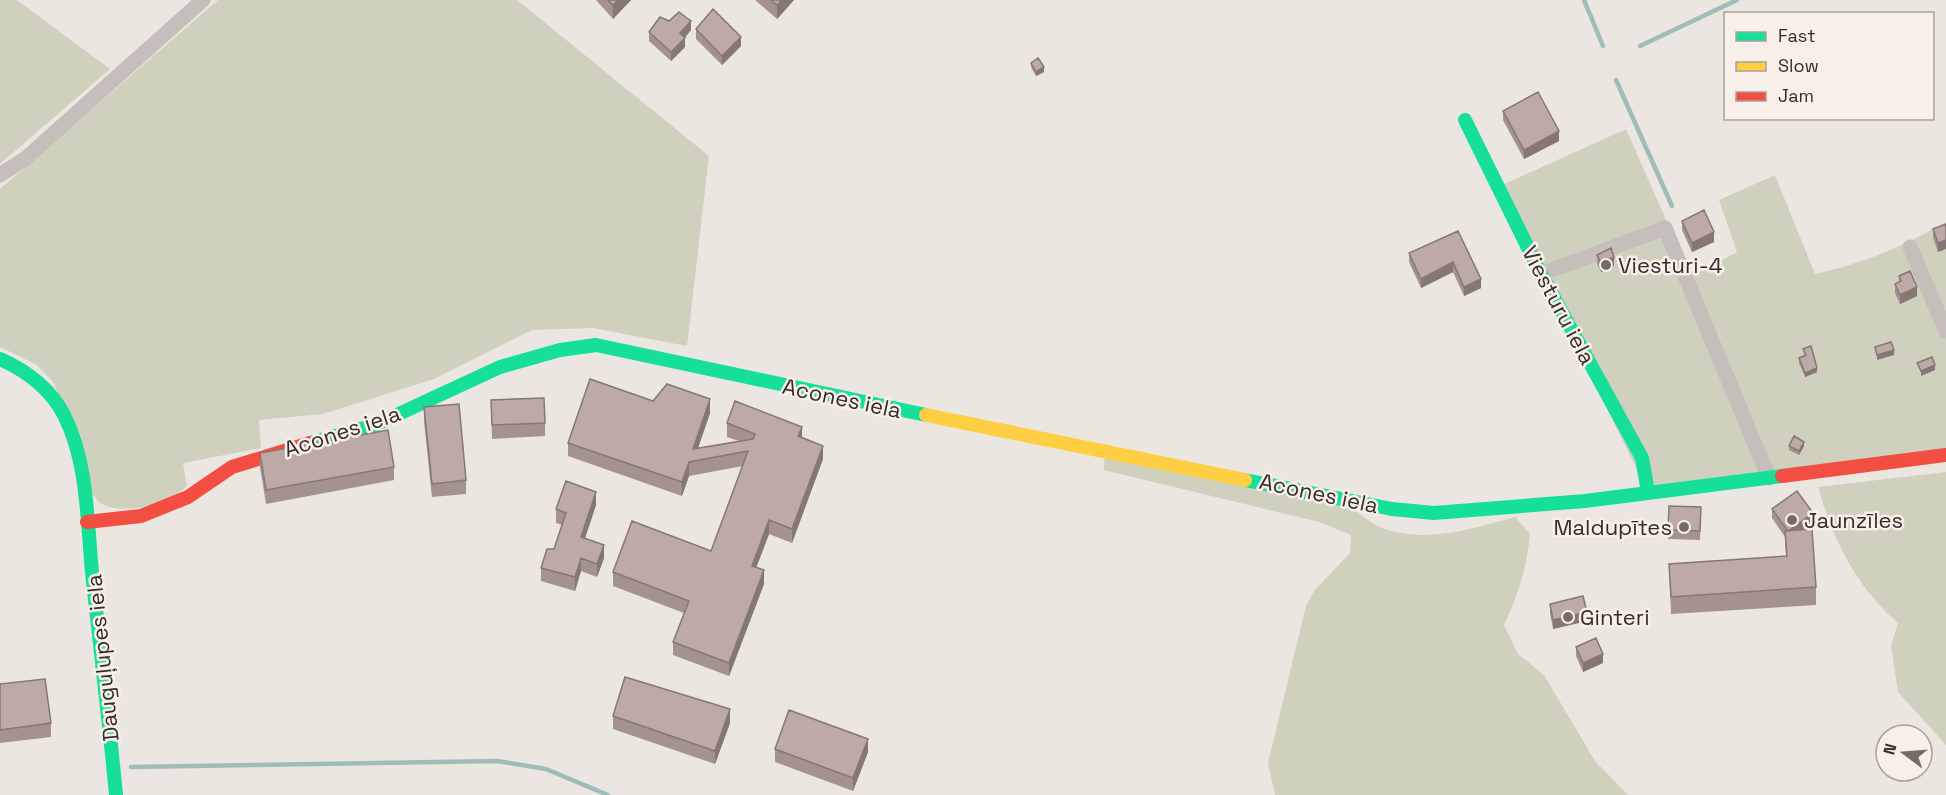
<svg xmlns="http://www.w3.org/2000/svg" width="1946" height="795" viewBox="0 0 1946 795" font-family="'Space Grotesk',sans-serif">
	<rect width="100%" height="100%" fill="#ece6e1"/>
	<!-- green -->
	<path fill="#cfd0bd" d="M0 0H17L110 69 0 164Z
		M218 0H517L709 156 687 346 593 328 532 330 434 379 323 414 259 420 261 448 183 463 187 486C170 503 128 515 104 505 99 503 95 497 91 492L54 383 37 365 0 347V189Z
		M1626 129 1691 276 1737 252 1719 200 1775 175 1815 274C1867 262 1899 248 1946 222V456L1648 492 1498 187Z
		M1105 450 1347 504C1358 512 1370 523 1382 528 1425 544 1472 529 1515 517L1530 534C1527 567 1518 595 1504 625L1518 654 1544 675 1595 761 1628 795H1275L1268 763 1306 606 1314 591 1350 553 1351 535 1319 522 1104 470Z
		M1946 472V745L1898 692 1891 645 1898 623C1856 587 1833 539 1818 487Z"/>
	<g fill="none" stroke-linecap="round" stroke-linejoin="round">
		<!-- stream -->
		<path stroke="#a0bcb8" stroke-width="4.5" d="M1584 0 1603 46
			M1640 46 1737 0
			M1616 80 1672 206
			M131 767 497 761 546 769 608 795"/>
		<!-- street -->
		<path stroke="#c5beba" stroke-width="15" d="M0 175 26 158 203 0
			M1910 247 1946 331
			M1541 274 1665 228 1769 478"/>
		<!-- fast -->
		<path stroke="#16e098" stroke-width="14" d="M1465 120 1541 274 1642 458 1648 492
			M0 359C27 371 50 388 64 415 88 462 87 521 92 572 100 646 109 721 116 795
			M310 443 375 425 500 367 560 350 596 345 926 415
			M1245 480 1392 509 1434 513 1585 501 1782 476"/>
		<!-- slow -->
		<path stroke="#ffcf43" stroke-width="14" d="M926 415 1245 480"/>
		<!-- jam -->
		<path stroke="#f24e42" stroke-width="14" d="M1782 476 1946 455
			M87 522 141 516 188 497 232 467 310 443"/>
	</g>
	<!-- wall -->
	<path fill="#a3928d" d="M596 0H631L613 19Z
		M755 0H794L777 19Z
		M696 29 741 46 722 65 696 39Z
		M691 30 685 38V47L671 61 649 41V32Z
		M1031 63 1044 72 1036 76 1031 67Z
		M1503 111 1559 141 1524 159 1503 120Z
		M1682 221 1714 242 1692 252 1682 230Z
		M1946 224 1938 252 1933 238V229Z
		M1458 231 1481 288 1464 296 1453 272 1421 288 1409 262V253Z
		M1597 255 1614 266 1601 272 1597 264Z
		M1899 276 1917 296 1900 304 1895 293V284L1899 282Z
		M1803 349 1817 372 1805 377 1799 363V358L1805 356Z
		M491 400 545 423V436L492 439Z
		M653 401 710 413 698 448 739 441 727 437V423L802 437 823 459 792 543 769 534 756 567 764 584 729 676 673 655V642L684 613 613 586V572L711 551 743 466 689 476 682 496 568 456V443Z
		M424 407 466 480V494L432 497 424 421Z
		M1789 446H1804L1799 455 1789 450Z
		M260 453 394 467V480L266 504 260 467Z
		M596 505 585 538 604 558 597 577 581 571 575 591 541 581V568L554 549 562 525 556 523V509Z
		M1669 506 1701 507 1700 540 1668 539Z
		M1772 509 1813 522 1802 530 1816 587V605L1671 614 1669 564 1786 556 1785 537 1772 518Z
		M1550 604 1587 621 1553 629 1550 613Z
		M1576 647 1603 663 1583 672 1576 656Z
		M0 684 51 723V737L0 743Z
		M613 716 730 723 715 764 613 729Z
		M775 749 868 752 853 791 775 762Z"/>
	<!-- shaded-wall -->
	<path fill="#857773" d="M618 0H631L613 19V5Z
		M782 0H794L777 19V5Z
		M691 21V30L680 42V33Z
		M741 37V46L722 65V56Z
		M685 38V47L671 61V52Z
		M1044 67V72L1036 76V72Z
		M1559 131V141L1524 159V150Z
		M1714 232V242L1692 252V243Z
		M1946 240V249L1938 252V243Z
		M1614 257V266L1601 272V263Z
		M1453 262V272L1421 288V279Z
		M1481 279V288L1464 296V287Z
		M1917 287V296L1900 304V295Z
		M1894 350V355L1877 360V355Z
		M1935 365V370L1921 376V371Z
		M1817 368V372L1805 377V373Z
		M710 399V413L693 463V449Z
		M802 427V440L798 436Z
		M1804 442V446L1799 455V451Z
		M823 446V459L792 543V529Z
		M689 462V476L682 496V482Z
		M596 492V505L581 550V537Z
		M1813 513V522L1788 540V531Z
		M769 520V534L752 579V566Z
		M604 545V558L597 577V564Z
		M581 558V571L575 591V577Z
		M764 570V584L729 676V663Z
		M1587 612V621L1553 629V620Z
		M1603 654V663L1583 672V663Z
		M730 709V723L715 764V751Z
		M868 739V752L853 791V778Z"/>
	<!-- building -->
	<path fill="#beaaa4" stroke="#857773" stroke-width="1.5" d="M608 0H618L613 5Z
		M771 0H782L777 5Z
		M713 9 741 37 722 56 696 29Z
		M679 12 691 21 680 33 685 38 671 52 649 32 660 17 669 21Z
		M1038 58 1044 67 1036 72 1031 63Z
		M1538 92 1559 131 1524 150 1503 111Z
		M1704 210 1714 232 1692 243 1682 221Z
		M1946 224V240L1938 243 1933 229Z
		M1458 231 1481 279 1464 287 1453 262 1421 279 1409 253Z
		M1611 248 1614 257 1601 263 1597 255Z
		M1910 271 1917 287 1900 295 1895 284 1901 281 1899 276Z
		M1891 342 1894 350 1877 355 1875 347Z
		M1811 346 1817 368 1805 373 1799 358 1806 355 1803 349Z
		M1932 357 1935 365 1921 371 1917 363Z
		M590 379 653 401 667 384 710 399 693 449 753 439 755 434 727 423 735 401 802 427 798 436 823 446 792 529 769 520 752 566 764 570 729 663 673 642 689 601 613 572 632 521 711 551 748 451 689 462 682 482 568 443Z
		M544 398 545 423 492 425 491 400Z
		M459 404 466 480 432 484 424 407Z
		M388 430 394 467 266 490 260 453Z
		M1794 436 1804 442 1799 451 1789 446Z
		M566 481 596 492 581 537 604 545 597 564 581 558 575 577 541 568 547 549H554L566 513 556 509Z
		M1797 491 1813 513 1788 531 1772 509Z
		M1669 506 1701 507 1700 531 1668 530Z
		M1812 529 1816 587 1671 597 1669 564 1787 556 1785 531Z
		M1583 596 1587 612 1553 620 1550 604Z
		M1596 638 1603 654 1583 663 1576 647Z
		M625 677 730 709 715 751 613 716Z
		M45 679 51 723 0 730V684Z
		M789 710 868 739 853 778 775 749Z"/>
	<!-- markers -->
	<g fill="#756c69" stroke="#f8efe9" stroke-width="2">
		<circle cx="1606" cy="265" r="6"/>
		<circle cx="1792" cy="520" r="6"/>
		<circle cx="1684" cy="527" r="6"/>
		<circle cx="1568" cy="617" r="6"/>
	</g>
	<g text-anchor="middle" dominant-baseline="central" stroke-width="5" stroke-linejoin="round" paint-order="stroke">
		<!-- poi labels -->
		<g font-size="22" fill="#352b29" stroke="#f8efe9" text-anchor="start">
			<text x="1618" y="265">Viesturi-4</text>
			<text x="1804" y="520">Jaunzīles</text>
			<text x="1672" y="527" text-anchor="end">Maldupītes</text>
			<text x="1580" y="617">Ginteri</text>
		</g>
		<!-- street labels -->
		<g font-size="22" fill="#352b29" stroke="#f8efe9">
			<text transform="translate(1559 305) rotate(62)">Viesturu iela</text>
			<text transform="translate(842 398) rotate(12)">Acones iela</text>
			<text transform="translate(342 431) rotate(-18)">Acones iela</text>
			<text transform="translate(1319 493) rotate(12)">Acones iela</text>
			<text transform="translate(102 658) rotate(-96)">Dauguļupes iela</text>
		</g>
	</g>
	<!-- legend -->
	<rect x="1724" y="12" width="210" height="108" fill="#f8efe9" stroke="#aaa19c" stroke-width="1.5"/>
	<rect x="1736" y="32" width="30" height="9" fill="#16e098" stroke="#aaa19c" stroke-width="1.5"/>
	<text x="1778" y="42" font-size="18" fill="#352b29">Fast</text>
	<rect x="1736" y="62" width="30" height="9" fill="#ffcf43" stroke="#aaa19c" stroke-width="1.5"/>
	<text x="1778" y="72" font-size="18" fill="#352b29">Slow</text>
	<rect x="1736" y="92" width="30" height="9" fill="#f24e42" stroke="#aaa19c" stroke-width="1.5"/>
	<text x="1778" y="102" font-size="18" fill="#352b29">Jam</text>
	<!-- north arrow -->
	<g transform="translate(1904 753) rotate(286)"><circle r="28" fill="#f8efe9" stroke="#aaa19c" stroke-width="1.5"/>
	<path d="M0-4.5L10 22L0 15L-10 22Z" fill="#756c69"/>
	<text y="-9" font-size="16" font-weight="bold" text-anchor="middle" fill="#352b29">N</text>
	</g>
</svg>
